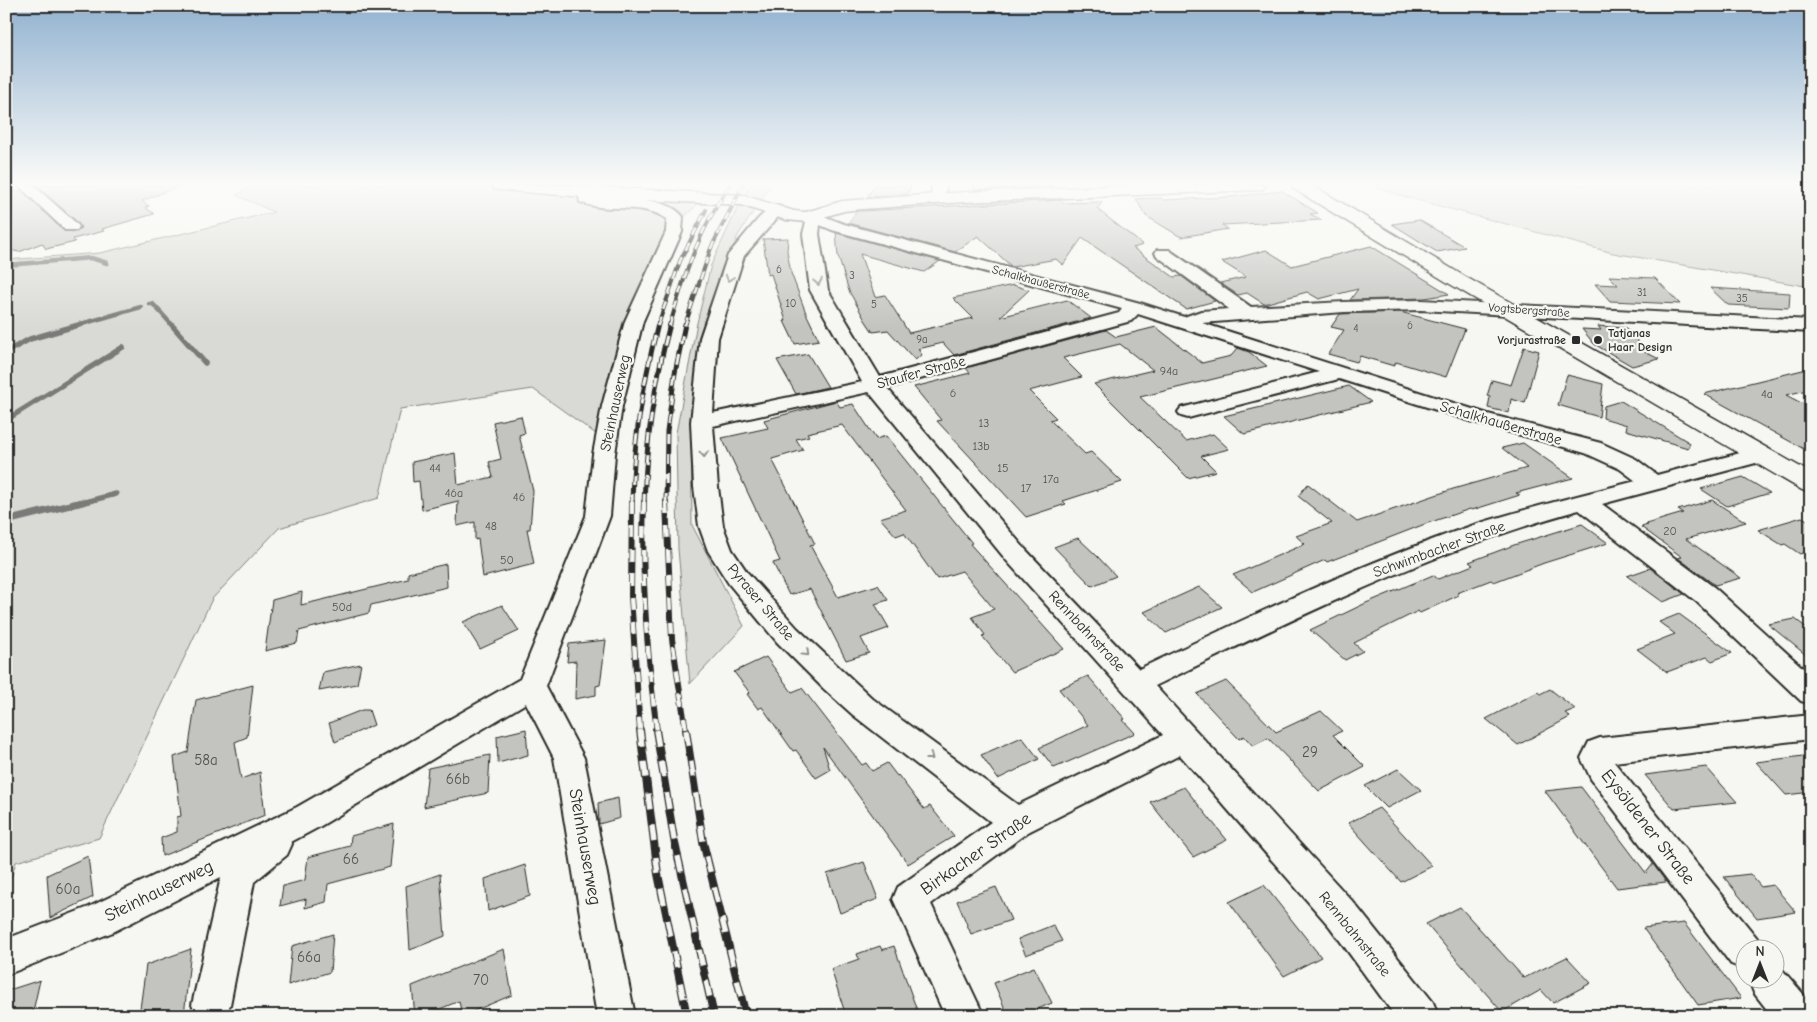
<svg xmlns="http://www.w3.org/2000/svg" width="1817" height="1022" viewBox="0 0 1817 1022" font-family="'Comic Neue',sans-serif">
	<rect width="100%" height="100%" fill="#f6f6f2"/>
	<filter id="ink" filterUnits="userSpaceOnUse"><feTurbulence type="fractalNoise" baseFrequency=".02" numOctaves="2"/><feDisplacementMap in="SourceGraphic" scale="10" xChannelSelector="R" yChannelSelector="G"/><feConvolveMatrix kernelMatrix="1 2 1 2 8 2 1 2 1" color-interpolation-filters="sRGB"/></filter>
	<g filter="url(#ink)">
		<!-- green -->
		<path fill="#d9d9d5" stroke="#828280" d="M256 185H577L710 192 680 221 648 293 603 439 533 389 400 409 379 498 279 528 212 599 99 838 16 862 6 895V260L100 253 274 212 236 195Z
			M750 185H771L737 237 691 420 692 525 744 626 690 684 678 549 676 433 697 323 711 265 738 207Z
			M1369 185H1811V287L1613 253 1406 197Z"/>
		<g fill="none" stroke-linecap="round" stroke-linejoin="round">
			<!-- stream-far2 -->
			<path stroke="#7a7a78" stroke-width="4.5" d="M6 265 91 258 107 263
				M149 304H153L172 325
				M78 325 141 307"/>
			<!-- stream-far1 -->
			<path stroke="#7a7a78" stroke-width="5.5" d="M171 324 205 363
				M6 352 30 339 82 324
				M6 420 123 347
				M77 504 116 494"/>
			<!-- stream -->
			<path stroke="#7a7a78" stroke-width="7" d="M6 521 82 502"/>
		</g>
		<!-- building -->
		<path fill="#c3c3c0" stroke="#2b2b2b" d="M42 185H179V186L142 201 149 206 145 207 154 214 102 229 104 231 73 239 75 242 46 249 42 243 19 252 6 249V194L21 190 64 231 77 232 81 228 78 223 37 186Z
			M875 185 885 186 912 185 907 194 867 197Z
			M973 185H1052L1053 186 974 190Z
			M1282 191 1318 213 1310 214 1322 220 1222 225 1228 229 1181 237 1146 216 1136 199 1161 198 1163 200 1231 197Z
			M1060 200 1062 203 1102 202 1097 209 1143 245 1133 248 1174 277 1181 276 1215 301 1186 309 1082 238 1063 265 1056 259 1012 267 978 236 955 252 848 223 857 211H862Z
			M1419 220 1465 247 1437 252 1392 224Z
			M836 233 940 261 924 272 860 254 875 297 885 295 909 333 973 318 953 298 1013 285 1029 290 1000 317 1067 300 1091 318 954 355 943 343 918 349 922 355 915 360 888 330 873 332 865 320 849 291 838 256Z
			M788 238 787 251 791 273 806 313 819 340 795 344 784 321H786L771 274 768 275 763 239Z
			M1371 246 1449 294 1425 298 1350 300 1358 289 1319 299 1307 292 1264 304 1247 293 1238 295 1220 283 1246 277 1222 262 1266 250 1292 266Z
			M1609 276 1655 278 1680 304 1610 301 1595 284 1618 285Z
			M1710 288 1790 293 1789 308 1728 305Z
			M1400 312 1465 329 1446 377 1396 362 1394 366 1360 356 1357 362 1328 354 1344 330 1331 327 1340 314Z
			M1598 326 1626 328 1646 351H1643L1659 359 1632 366 1594 344 1582 329 1601 330Z
			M1156 327 1202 363 1231 356 1238 348 1249 352 1267 366 1140 397 1186 441 1213 434 1229 449 1201 456 1216 471 1188 478 1094 384 1153 370 1120 344 1063 358 1082 377 1029 391 1056 418 1050 420 1085 454 1091 452 1122 482 1063 501 1066 504 1026 517 937 421 941 420 914 387 970 373 966 368 1106 330 1116 337Z
			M1524 347 1539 351 1525 403 1511 399 1509 413 1488 408 1490 397 1487 396 1492 380 1511 385Z
			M808 354 828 387 796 394 777 360Z
			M1811 368V389L1786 395 1811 408V453L1704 394Z
			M1567 375 1603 384 1599 417 1558 405Z
			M1349 386 1371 402 1244 434 1224 416Z
			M836 401 840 407 853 404 876 439 886 436 972 543 970 544 1064 649 1012 672 982 636 985 635 972 617 994 609 962 571 937 579 904 533 896 536 880 518 906 510 842 425 807 433 809 436 796 439 803 450 772 459 815 544 810 545 838 597 878 585 888 600 875 604 889 628 861 638 869 653 846 660 810 589 789 595 773 563 780 561 722 438 768 428 764 420Z
			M1621 401 1690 443 1688 448 1626 430 1627 425 1603 418 1604 406Z
			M521 416 525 433 519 435 533 491 530 529H527L534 564 483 577 478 539 475 540V522L457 526 458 501 422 510 419 481 413 482 412 462 455 453 458 485 493 477 489 462 501 459 493 422Z
			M1523 443 1573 478 1516 493 1520 495 1472 510 1470 509 1425 524 1327 562 1325 560 1253 592 1233 575 1305 544 1296 536 1332 523 1298 496 1308 484 1357 522 1453 489 1527 468 1502 448Z
			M1743 477 1770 493 1727 506 1701 489Z
			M1712 500 1746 522 1686 539 1741 578 1715 585 1678 558 1682 557 1641 527 1648 525 1646 524 1683 513 1678 510Z
			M1802 517 1811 522V550L1800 554 1785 544 1782 545 1758 530Z
			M1582 524 1608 543 1544 563 1494 582 1491 580 1457 593 1459 595 1420 613 1418 611 1354 643 1363 651 1345 660 1310 630 1366 603 1433 575 1438 579 1473 565 1469 562 1514 545Z
			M1078 538 1097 556 1116 576 1092 586 1054 547Z
			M446 564 447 587 371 605 369 613 299 631 297 643 265 651 272 600 302 592 301 605 408 579V573Z
			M1650 568 1684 594 1663 602 1627 576Z
			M1199 587 1222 607 1166 633 1144 612Z
			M502 605 519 631 480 649 463 622Z
			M1679 614 1732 653 1712 661 1707 657 1667 672 1637 649 1675 634 1659 622Z
			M1795 619 1811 631V659L1768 624Z
			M606 640 600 685 596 686V695L575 699 576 661 567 662 569 644Z
			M766 657 792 692 802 688 862 765 866 763 872 771 887 763 897 776 898 775 924 809 930 806 954 836 908 864 823 747 830 770 816 778 796 750 793 751 762 707 758 709 747 694 750 693 734 672Z
			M361 664 357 684 319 691 323 672Z
			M1088 676 1125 719 1123 720 1135 733 1054 768 1039 748 1088 725 1059 689Z
			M1226 681 1276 732 1321 711 1342 731 1333 735 1365 767 1319 791 1268 738 1253 746 1244 736 1239 739 1197 694Z
			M253 685 247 737 235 742 241 779 260 772 265 815 162 856 161 838 177 832V817L181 816 174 757 188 752 196 700Z
			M1550 689 1575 709 1565 713 1570 717 1518 745 1486 719 1538 692 1540 694Z
			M362 710H369L374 725 335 742 329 723Z
			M526 729 528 755 498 763 497 736Z
			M1022 737 1039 759 998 779 981 755Z
			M490 755 488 793 424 807 428 768Z
			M1811 755V792L1786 795 1756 762Z
			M1706 767 1737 802 1674 809 1645 775Z
			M1398 769 1421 790 1387 808 1365 786Z
			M1184 787 1227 840 1193 857 1150 802Z
			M1581 787 1646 873 1653 864 1666 882 1617 888 1545 791Z
			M618 798 620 818 599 824 598 803Z
			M1379 808 1405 836 1432 866 1401 882 1348 823Z
			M394 824 390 867 328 884 326 902 305 908 306 899 280 906 283 886 305 880 308 857 350 846 351 836Z
			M88 856 93 897 50 918 47 875Z
			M864 862 878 899 840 913 827 874Z
			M525 865 530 896 488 911 485 879Z
			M440 874 445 936 410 950 406 886Z
			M1750 874 1761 887 1773 885 1796 912 1757 918 1724 877Z
			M1264 885 1321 957 1284 976 1229 902Z
			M996 887 1011 920 971 934 957 901Z
			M1460 907 1524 978 1567 957 1591 983 1553 1003 1541 990 1502 1012 1426 924Z
			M1684 923 1741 998 1698 1005 1643 928Z
			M1053 925 1062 941 1026 955 1018 939Z
			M333 934 330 972 288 985 292 946Z
			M880 946 882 950 894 946 919 1016H846L831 969 859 959 857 954Z
			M191 949 184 1016H139L146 965Z
			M504 949 512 995 462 1016 459 1001 423 1016H415L412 986Z
			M1034 967 1052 1003 1021 1016H1008L994 983Z
			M40 980 32 1016H6V991Z"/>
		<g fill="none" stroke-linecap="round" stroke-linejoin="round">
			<defs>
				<path id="street" d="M18 185H33L77 224 79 227 77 230H65Z
					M932 185H946L945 199 943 202H933L931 199Z
					M585 188 590 189 593 197C616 199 668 195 683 217L682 232 643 321 622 406 615 454 610 516 546 686 584 758 635 1016H597L554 758 526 703 319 827 291 842 292 844 287 855 254 882 230 1005 225 1016H197L192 1005 221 877 113 932 6 975V939L89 907 297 807 520 679 586 516 593 454 602 406 625 321 666 232 667 219C641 201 608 214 580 202L578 192 580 189Z
					M776 205 781 207 784 210 744 256 718 338 713 413 862 382 810 290 803 234 808 214H818L844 224 1140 303 1184 317 1201 311 1229 309 1157 256 1155 253 1157 250H1169L1251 307 1344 302 1421 300 1811 320V332L1421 310 1344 312 1202 323 1488 414 1601 443 1636 459 1657 475 1759 448 1767 450 1770 455 1767 460 1602 504 1715 588 1811 675V704L1801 701 1697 602 1579 510C1430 551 1293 619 1155 686L1354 903 1433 1002 1438 1016H1395L1330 927 1180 755 1028 832 931 904 984 1016H945L893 899 898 887 991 822 853 715 824 689 777 642 729 584 708 551 699 526 694 487 691 422 700 338 728 255 758 219 771 207ZM820 225 832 230 1122 309 1119 313 880 377 828 290 819 234ZM1138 314 1319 372 1181 408 1178 412 1181 416 1188 418 1339 379 1474 422 1585 453 1620 469 1636 481C1582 495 1527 508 1474 525 1359 564 1249 617 1139 669L1025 549 887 388 1131 321ZM869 392 1007 561 1163 735 1018 805 873 699 797 628 747 572 732 550 723 526 718 487 713 426Z
					M1811 715V739L1614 762 1757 938 1762 950H1744V969L1731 964 1591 779 1581 758 1589 742 1600 738Z
					M1774 965 1780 967 1810 1002 1811 1016H1772L1754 993 1749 980H1774Z"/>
				<path id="secondary" d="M492 185H561L743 195 794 211 806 212 842 201 965 192 1134 185H1265L1263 189 1257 190 965 202 862 209 844 211 807 222 786 220 741 205 585 197 500 190 494 189Z
					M1292 185H1312L1464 276 1811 473V492L1802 490 1450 284 1294 189Z"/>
			</defs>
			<!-- street casing -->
			<use href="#street" stroke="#2b2b2b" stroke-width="4"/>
			<!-- secondary casing -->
			<use href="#secondary" stroke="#2b2b2b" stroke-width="3"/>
			<!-- street -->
			<use href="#street" fill="#f6f6f2" fill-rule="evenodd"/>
			<!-- secondary -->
			<use href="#secondary" fill="#f6f6f2" fill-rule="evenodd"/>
			<defs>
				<path id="rail-far3" d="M658 325 680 261 706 210
					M670 325C684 275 700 228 730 185
					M685 325 711 248 743 185"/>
				<path id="rail-far2" d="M632 504C633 442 643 383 658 324
					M644 504C646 442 654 383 670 324
					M666 504 667 431 675 373 685 324"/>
				<path id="rail-far1" d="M632 502 631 596 640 731
					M644 502C641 579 647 655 657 731
					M666 502 672 639 686 731"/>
				<path id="rail" d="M640 730 658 874 687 1016
					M656 730 674 839 714 1016
					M686 730 703 842 746 1016"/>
			</defs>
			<!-- rail-far3 casing -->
			<use href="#rail-far3" stroke="#2b2b2b" stroke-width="4"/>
			<!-- rail-far2 casing -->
			<use href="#rail-far2" stroke="#2b2b2b" stroke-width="5"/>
			<!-- rail-far1 casing -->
			<use href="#rail-far1" stroke="#2b2b2b" stroke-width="6"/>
			<!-- rail casing -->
			<use href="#rail" stroke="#2b2b2b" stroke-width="8"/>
			<!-- rail-far3 -->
			<use href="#rail-far3" stroke="#f6f6f2" stroke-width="2.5" stroke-dasharray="8" stroke-linecap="butt"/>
			<!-- rail-far2 -->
			<use href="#rail-far2" stroke="#f6f6f2" stroke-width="3" stroke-dasharray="10" stroke-linecap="butt"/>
			<!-- rail-far1 -->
			<use href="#rail-far1" stroke="#f6f6f2" stroke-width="4.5" stroke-dasharray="12" stroke-linecap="butt"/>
			<!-- rail -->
			<use href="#rail" stroke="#f6f6f2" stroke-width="5.5" stroke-dasharray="16" stroke-linecap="butt"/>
		</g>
		<!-- one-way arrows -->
		<defs><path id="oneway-chevron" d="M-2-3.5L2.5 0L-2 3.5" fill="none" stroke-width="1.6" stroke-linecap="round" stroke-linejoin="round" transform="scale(1.25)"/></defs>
		<g stroke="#90908e">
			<use href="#oneway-chevron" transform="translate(729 278) rotate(108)"/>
			<use href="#oneway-chevron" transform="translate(818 282) rotate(79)"/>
			<use href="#oneway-chevron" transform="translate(704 454) rotate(87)"/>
			<use href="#oneway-chevron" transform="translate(806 653) rotate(45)"/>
			<use href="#oneway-chevron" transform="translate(930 757) rotate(37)"/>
		</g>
	</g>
	<!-- sky -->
	<linearGradient id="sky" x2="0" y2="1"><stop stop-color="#91b2d0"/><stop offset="0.56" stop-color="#fbfbf9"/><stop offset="1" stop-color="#fbfbf9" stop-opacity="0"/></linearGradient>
	<rect width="1817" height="328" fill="url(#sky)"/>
	<!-- markers -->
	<g fill="#2b2b2b" stroke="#f6f6f2" stroke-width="2">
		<rect x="1571" y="335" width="10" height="10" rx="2.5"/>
		<circle cx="1598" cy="340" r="5"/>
	</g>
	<g text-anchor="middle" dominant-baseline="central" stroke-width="4.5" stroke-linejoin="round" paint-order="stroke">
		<!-- far-number labels -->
		<g font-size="11" fill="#515150">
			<text x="779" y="269">6</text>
			<text x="852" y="275">3</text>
			<text x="1642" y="292">31</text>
			<text x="1742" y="298">35</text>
			<text x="791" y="303">10</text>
			<text x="874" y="304">5</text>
			<text x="1410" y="325">6</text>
			<text x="1356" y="328">4</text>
			<text x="922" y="339">9a</text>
		</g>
		<!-- far-street labels -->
		<g font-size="12" fill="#2b2b2b" stroke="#f6f6f2">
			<text transform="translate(1041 282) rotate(15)">Schalkhaußerstraße</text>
			<text transform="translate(1529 310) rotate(4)">Vogtsbergstraße</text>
		</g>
		<!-- far-poi labels -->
		<g font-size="12" font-weight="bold" fill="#2b2b2b" stroke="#f6f6f2" text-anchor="start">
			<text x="1608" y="333">Tatjanas<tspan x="1608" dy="14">Haar Design</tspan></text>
			<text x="1566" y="340" text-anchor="end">Vorjurastraße</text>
		</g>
		<!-- number labels -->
		<g font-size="12" fill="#515150">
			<text x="1169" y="371">94a</text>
			<text x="953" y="393">6</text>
			<text x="1767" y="394">4a</text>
			<text x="984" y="423">13</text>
			<text x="981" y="446">13b</text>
			<text x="435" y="468">44</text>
			<text x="1003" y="468">15</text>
			<text x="1051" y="479">17a</text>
			<text x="1026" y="488">17</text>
			<text x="454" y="493">46a</text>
			<text x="519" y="497">46</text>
			<text x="491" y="526">48</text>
			<text x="1670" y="531">20</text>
			<text x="507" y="560">50</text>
			<text x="342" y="607">50d</text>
		</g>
		<!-- street labels -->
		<g font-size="15" fill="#2b2b2b" stroke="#f6f6f2">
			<text transform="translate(921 372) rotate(-15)">Staufer Straße</text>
			<text transform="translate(615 403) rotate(-78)">Steinhauserweg</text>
			<text transform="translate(1501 423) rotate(16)">Schalkhaußerstraße</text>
			<text transform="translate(1439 549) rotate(-20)">Schwimbacher Straße</text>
			<text transform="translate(761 602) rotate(50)">Pyraser Straße</text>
			<text transform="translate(1087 631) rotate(47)">Rennbahnstraße</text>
			<text transform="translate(1355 934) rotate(51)">Rennbahnstraße</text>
		</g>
		<!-- near-number labels -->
		<g font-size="15" fill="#515150">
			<text x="1310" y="752">29</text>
			<text x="206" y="760">58a</text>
			<text x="458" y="779">66b</text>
			<text x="351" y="859">66</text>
			<text x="68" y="889">60a</text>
			<text x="309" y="957">66a</text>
			<text x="481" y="980">70</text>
		</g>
		<!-- near-street labels -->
		<g font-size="18" fill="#2b2b2b" stroke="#f6f6f2">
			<text transform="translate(1648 827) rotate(52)">Eysöldener Straße</text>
			<text transform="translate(585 847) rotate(80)">Steinhauserweg</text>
			<text transform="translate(976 854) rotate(-35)">Birkacher Straße</text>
			<text transform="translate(159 891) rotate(-26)">Steinhauserweg</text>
		</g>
	</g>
	<!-- margin -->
	<rect width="1817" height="1022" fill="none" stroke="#f6f6f2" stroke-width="25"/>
	<rect x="12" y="12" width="1792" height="997" fill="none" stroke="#2b2b2b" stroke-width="2" filter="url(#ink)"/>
	<!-- north arrow -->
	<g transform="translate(1760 964)"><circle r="24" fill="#f6f6f2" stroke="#a5a5a2"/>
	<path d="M0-4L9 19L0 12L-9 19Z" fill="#2b2b2b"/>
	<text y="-8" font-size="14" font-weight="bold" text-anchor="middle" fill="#2b2b2b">N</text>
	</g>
</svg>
